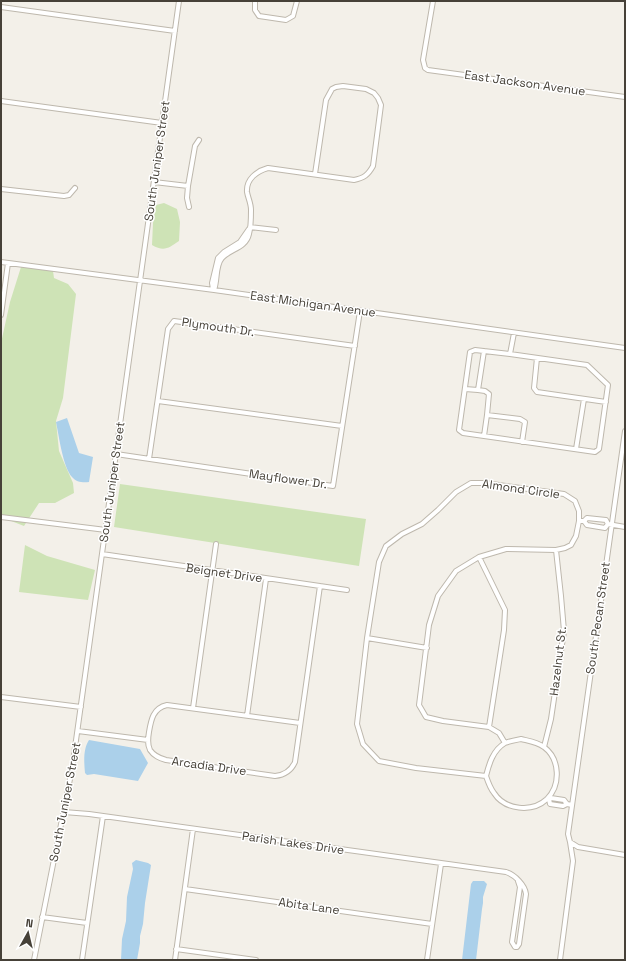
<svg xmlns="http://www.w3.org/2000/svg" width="626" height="961" viewBox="0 0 626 961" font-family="'Space Grotesk',sans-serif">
	<rect width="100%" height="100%" fill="#f3f0e9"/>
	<!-- green -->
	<path fill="#cee3b6" d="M164 203 177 209 180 222 179 241C169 248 164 252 152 245L153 223 156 205Z
		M21 267 53 271 54 278 68 284 76 294 63 398 56 421 59 451 73 483 74 493 55 503H39L24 526 1 517V343L10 302Z
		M120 484 366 519 359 566 114 527Z
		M25 545 47 556 95 570 88 600 19 592Z"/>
	<!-- water -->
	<path fill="#abd0ea" d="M67 418 79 453 93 457 89 482C83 483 76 482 72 477 63 467 59 436 56 422Z
		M89 740 140 749 148 763 138 781 94 774 87 775 85 773C84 762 83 749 89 740Z
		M136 860 148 863 151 865 145 903 143 924 140 936V943L137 960H121L122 939 126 921 127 897 133 869 132 863Z
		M473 881H484L487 884 483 897V903L482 909 476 960H462L471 884Z"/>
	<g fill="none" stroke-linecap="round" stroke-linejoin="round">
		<defs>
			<path id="minor" d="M255 1V10L259 16 286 20 293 16 297 1
				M433 1 423 60 425 68 428 70 625 97
				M1 7 175 31
				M1 101 162 123
				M154 182 188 186
				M1 189 64 196 69 195 75 188
				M189 207 187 198 188 186 195 146 199 140
				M250 227 276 230
				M1 262 214 290 625 348
				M213 289 212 283 218 258 224 252 240 242 249 229
				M214 290C218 280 215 266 222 258 230 249 246 248 249 234 251 227 251 217 251 210 251 203 248 198 247 192 246 179 257 171 268 168L354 180C364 178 368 175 373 166L381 105 378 98 374 93 366 89 343 86 336 87 332 89 326 100 315 174
				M1 315 8 263
				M510 354 475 350 470 352 459 430 463 433 595 452 599 449 608 385 587 365 510 354 514 333
				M537 358 534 388 537 392 606 402
				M465 389 478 390 484 351
				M478 390 485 391 489 394 487 415 520 419 525 422 522 442
				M158 401 342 426
				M625 431 568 834 570 842 578 847 625 855
				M484 436 487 415
				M576 449 584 399
				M116 454 333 486 360 311
				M149 459 168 329 174 321 355 346
				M1 517 106 530
				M579 521H584L587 525 605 528 608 524 625 527
				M584 521 587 518 606 520 608 524
				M102 554 347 590
				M479 557 505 610 504 630 489 727
				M367 638 427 648
				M1 697 81 707
				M193 708 216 544
				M247 716 266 579
				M300 723 167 705C153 708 151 720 149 732 148 738 147 744 150 750 154 756 159 758 166 760L275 776C285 775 291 771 295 762L320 586
				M78 731 148 740
				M521 739C529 741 537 742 544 747 560 759 561 785 547 799 532 813 505 810 494 793 490 788 488 782 486 776 489 764 493 750 505 743 510 741 516 740 521 739Z
				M544 747 551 719 564 631 561 596 556 550
				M486 776 416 768 379 761 363 744 357 724 367 638 379 562 386 546 402 534 422 524 438 510 456 492 471 483H485L564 494 575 501 579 511V521L576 536 571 545 565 548 556 550 506 549 479 557 456 571 438 596 429 625 419 705 426 717 443 721 489 727 499 733 505 743
				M547 799H549L551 798 564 800 567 804 572 805
				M549 799 550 804 563 806 567 804
				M64 812 89 814 506 872C515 875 525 885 526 894L519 944 517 947H515L512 942 520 887 518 881
				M185 889 432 924
				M42 917 87 923
				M176 949 256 960
				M34 960 72 769 179 1
				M82 960 103 816
				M175 960 193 829
				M427 960 441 864
				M560 960 573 861 570 842"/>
		</defs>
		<!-- minor casing -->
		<use href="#minor" stroke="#beb8ad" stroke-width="6"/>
		<!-- minor -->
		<use href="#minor" stroke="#fff" stroke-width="4"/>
	</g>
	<g text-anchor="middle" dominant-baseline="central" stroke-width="3" stroke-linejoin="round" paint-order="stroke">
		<!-- street labels -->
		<g font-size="12" fill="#464138" stroke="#fff">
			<text transform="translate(525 83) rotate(8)">East Jackson Avenue</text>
			<text transform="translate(157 161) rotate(-82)">South Juniper Street</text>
			<text transform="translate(313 304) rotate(8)">East Michigan Avenue</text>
			<text transform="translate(218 327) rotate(8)">Plymouth Dr.</text>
			<text transform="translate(288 479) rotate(8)">Mayflower Dr.</text>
			<text transform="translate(112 482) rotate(-82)">South Juniper Street</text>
			<text transform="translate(521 489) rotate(8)">Almond Circle</text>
			<text transform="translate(224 573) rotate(8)">Beignet Drive</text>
			<text transform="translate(598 618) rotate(-82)">South Pecan Street</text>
			<text transform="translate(558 661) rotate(-83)">Hazelnut St.</text>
			<text transform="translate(209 766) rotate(8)">Arcadia Drive</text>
			<text transform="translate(65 802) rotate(-79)">South Juniper Street</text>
			<text transform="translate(293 843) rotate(8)">Parish Lakes Drive</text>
			<text transform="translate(309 906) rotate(8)">Abita Lane</text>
		</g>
	</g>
	<!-- border -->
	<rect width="626" height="961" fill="none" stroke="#464138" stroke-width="4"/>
	<!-- north arrow -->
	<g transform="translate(28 933) rotate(8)" stroke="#ffffff" stroke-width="3" paint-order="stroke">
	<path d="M0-3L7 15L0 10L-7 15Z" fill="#464138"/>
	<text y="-6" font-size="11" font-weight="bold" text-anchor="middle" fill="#464138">N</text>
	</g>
</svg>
